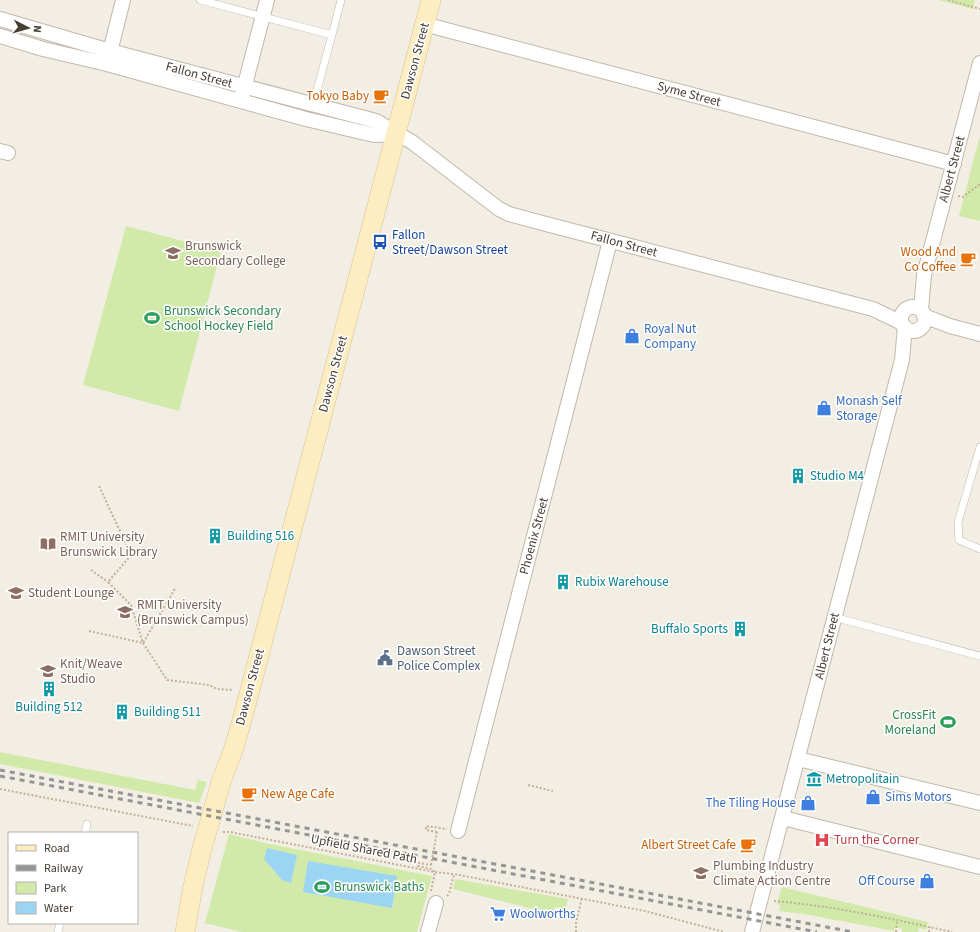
<svg xmlns="http://www.w3.org/2000/svg" width="980" height="932" viewBox="0 0 980 932" font-family="'Source Sans 3',sans-serif">
	<rect width="100%" height="100%" fill="#f3eee4"/>
	<!-- green -->
	<path fill="#d1eaaa" d="M939 0H975L973 9Z
		M980 135V221L959 216Z
		M126 226 221 251 179 411 83 385Z
		M0 752 195 790 198 780 207 782 199 803 0 764Z
		M229 834 265 843 432 876 417 932H242L205 923Z
		M455 879 568 899 566 909 555 907 553 914 453 889Z
		M782 887 928 922 926 930 919 928 918 932H902V929L895 927 894 931 804 914 779 911 780 906 777 903Z"/>
	<!-- water -->
	<path fill="#9cd5f4" d="M267 848 297 855 291 883 282 880 264 859Z
		M308 861 397 876 392 908 303 892Z"/>
	<g fill="none" stroke-linecap="round" stroke-linejoin="round">
		<defs>
			<path id="lane" d="M200 0 332 35 341 0
				M313 105 332 35
				M980 447 958 522 959 540 980 549
				M834 617 980 656
				M85 833 87 824
				M58 932 60 923"/>
			<path id="street" d="M0 19 110 51 376 121 412 142 499 209 509 214 546 224 873 309 902 323
				M424 24 954 164
				M0 36 43 49 107 64 306 119 374 135 396 134
				M108 60 123 0
				M242 96 267 0
				M0 151 8 153
				M901 319a12 12 0 1 1 24 0a12 12 0 1 1-24 0Z
				M921 310 924 275 980 63
				M924 316 950 326 980 334
				M798 759 980 803
				M783 818 980 867
				M458 831 610 241
				M428 932 436 903
				M752 932 902 360 905 327"/>
			<path id="secondary" d="M185 932 193 886 203 845 222 779 234 748 245 709 431 0"/>
		</defs>
		<!-- lane casing -->
		<use href="#lane" stroke="#c2b8a9" stroke-width="8"/>
		<!-- street casing -->
		<use href="#street" stroke="#c2b8a9" stroke-width="16"/>
		<!-- secondary casing -->
		<use href="#secondary" stroke="#d6c191" stroke-width="20"/>
		<!-- path -->
		<path stroke="#c2b097" stroke-width="2" stroke-dasharray="2 2" stroke-linecap="butt" d="M948 0 980 9
			M958 196 963 197 980 184
			M99 486 131 555 108 582 131 605 143 643 167 680 209 685 217 689 232 690
			M91 570 108 582
			M89 631 143 643 176 587
			M528 785 553 791
			M0 789 193 826
			M223 832H230L435 872 454 874 645 911 724 932
			M437 832 426 830V826L447 829
			M431 891 435 872 431 869 418 866 419 863 431 865
			M447 896 449 894 454 874
			M774 901C834 906 893 919 952 932
			M576 932V923L582 898
			M896 932 897 921
			M929 932 930 927"/>
		<!-- lane -->
		<use href="#lane" stroke="#fff" stroke-width="7"/>
		<!-- street -->
		<use href="#street" stroke="#fff" stroke-width="14"/>
		<!-- secondary -->
		<use href="#secondary" stroke="#ffedc2" stroke-width="19"/>
		<!-- rail -->
		<path stroke="#959595" stroke-width="3" stroke-dasharray="5 5" stroke-linecap="butt" d="M0 770 853 932
			M0 776 817 932"/>
		<!-- path-bridge -->
		<path stroke="#c2b097" stroke-width="2" stroke-dasharray="2 2" stroke-linecap="butt" d="M431 865 437 832"/>
	</g>
	<!-- icons -->
	<defs>
		<symbol id="cafe-bare" viewBox="-9 -9 18 18"><path d="M-5.5-4.5H6V0H3Q3 3.5 0 3.5H-2.5Q-5.5 3.5-5.5 0ZM3-3.2v2h1.7v-2ZM-6 4.5H4V6H-6Z" fill="#e8710a" stroke="#fff" stroke-width="2.5" paint-order="stroke"/></symbol>
		<symbol id="bus-bare" viewBox="-9 -9 18 18"><path d="M-5-6H5V4H4V6H2V4H-2V6H-4V4H-5ZM-3.5-4V0h7V-4ZM-3.5 1.2v1.5H-2V1.2ZM2 1.2v1.5H3.5V1.2Z" fill="#1a4fb4" stroke="#fff" stroke-width="2.5" paint-order="stroke"/></symbol>
		<symbol id="school-bare" viewBox="-9 -9 18 18"><path d="M0-5L7-2L0 1L-7-2ZM-4 1L0 2.5L4 1V4Q0 6-4 4Z" fill="#8d6e63" stroke="#fff" stroke-width="2.5" paint-order="stroke"/></symbol>
		<symbol id="stadium-bare" viewBox="-9 -9 18 18"><path d="M0-5a6.5 5 0 1 0 0 10a6.5 5 0 1 0 0-10ZM-3.5-1.8h7v3.6h-7Z" fill="#2e9e5b" stroke="#fff" stroke-width="2.5" paint-order="stroke"/></symbol>
		<symbol id="shop-bare" viewBox="-9 -9 18 18"><path d="M-5-2.5h2.3a2.7 3.5 0 0 1 5.4 0H5L5.5 6h-11ZM-1.5-2.5h3a1.5 2.3 0 0 0-3 0Z" fill="#3f7fe0" stroke="#fff" stroke-width="2.5" paint-order="stroke"/></symbol>
		<symbol id="building-bare" viewBox="-9 -9 18 18"><path d="M-4-6H4V6H1V3H-1V6H-4ZM-2.5-4.3h1.7v1.8h-1.7ZM.8-4.3h1.7v1.8H.8ZM-2.5-1h1.7V.8h-1.7ZM.8-1h1.7V.8H.8Z" fill="#0f9aa8" stroke="#fff" stroke-width="2.5" paint-order="stroke"/></symbol>
		<symbol id="library-bare" viewBox="-9 -9 18 18"><path d="M-6-4Q-3-5.5-.7-3.5V5Q-3 3-6 4ZM6-4Q3-5.5 .7-3.5V5Q3 3 6 4Z" fill="#8d6e63" stroke="#fff" stroke-width="2.5" paint-order="stroke"/></symbol>
		<symbol id="university-bare" viewBox="-9 -9 18 18"><path d="M0-5L7-2L0 1L-7-2ZM-4 1L0 2.5L4 1V4Q0 6-4 4Z" fill="#8d6e63" stroke="#fff" stroke-width="2.5" paint-order="stroke"/></symbol>
		<symbol id="civic-bare" viewBox="-9 -9 18 18"><path d="M-.6-6.5H3V-4.5H.6V-3L4-1V1h2V6H-6V1h2V-1L-.6-3ZM-1.2 2.5V6h2.4V2.5Z" fill="#5c6f8a" stroke="#fff" stroke-width="2.5" paint-order="stroke"/></symbol>
		<symbol id="museum-bare" viewBox="-9 -9 18 18"><path d="M0-6L6-3V-2H-6V-3ZM-5-1h2V3h-2ZM-1-1h2V3h-2ZM3-1h2V3H3ZM-6 4H6V6H-6Z" fill="#0f9aa8" stroke="#fff" stroke-width="2.5" paint-order="stroke"/></symbol>
		<symbol id="hospital-bare" viewBox="-9 -9 18 18"><path d="M-5-5h3v3.5h4V-5h3V5h-3V1.5h-4V5h-3Z" fill="#e0444e" stroke="#fff" stroke-width="2.5" paint-order="stroke"/></symbol>
		<symbol id="supermarket-bare" viewBox="-9 -9 18 18"><path d="M-6-5.5h2.5l.6 2H6L4.5 2H-2.5L-4.4-4H-6ZM-1.5 3.2a1.3 1.3 0 1 0 .1 0ZM3 3.2a1.3 1.3 0 1 0 .1 0Z" fill="#3f7fe0" stroke="#fff" stroke-width="2.5" paint-order="stroke"/></symbol>
	</defs>
	<g fill-rule="evenodd">
		<use href="#cafe-bare" x="370" y="85" width="22" height="22"/>
		<use href="#bus-bare" x="369" y="231" width="22" height="22"/>
		<use href="#school-bare" x="162" y="242" width="22" height="22"/>
		<use href="#cafe-bare" x="957" y="248" width="22" height="22"/>
		<use href="#stadium-bare" x="141" y="307" width="22" height="22"/>
		<use href="#shop-bare" x="621" y="325" width="22" height="22"/>
		<use href="#shop-bare" x="813" y="397" width="22" height="22"/>
		<use href="#building-bare" x="787" y="465" width="22" height="22"/>
		<use href="#building-bare" x="204" y="525" width="22" height="22"/>
		<use href="#library-bare" x="37" y="533" width="22" height="22"/>
		<use href="#building-bare" x="552" y="571" width="22" height="22"/>
		<use href="#university-bare" x="5" y="582" width="22" height="22"/>
		<use href="#university-bare" x="114" y="601" width="22" height="22"/>
		<use href="#building-bare" x="729" y="618" width="22" height="22"/>
		<use href="#civic-bare" x="374" y="647" width="22" height="22"/>
		<use href="#university-bare" x="37" y="660" width="22" height="22"/>
		<use href="#building-bare" x="38" y="678" width="22" height="22"/>
		<use href="#building-bare" x="111" y="701" width="22" height="22"/>
		<use href="#stadium-bare" x="937" y="711" width="22" height="22"/>
		<use href="#museum-bare" x="803" y="768" width="22" height="22"/>
		<use href="#cafe-bare" x="238" y="783" width="22" height="22"/>
		<use href="#shop-bare" x="862" y="786" width="22" height="22"/>
		<use href="#shop-bare" x="797" y="792" width="22" height="22"/>
		<use href="#hospital-bare" x="811" y="829" width="22" height="22"/>
		<use href="#cafe-bare" x="737" y="834" width="22" height="22"/>
		<use href="#university-bare" x="690" y="862" width="22" height="22"/>
		<use href="#shop-bare" x="916" y="870" width="22" height="22"/>
		<use href="#stadium-bare" x="311" y="876" width="22" height="22"/>
		<use href="#supermarket-bare" x="487" y="903" width="22" height="22"/>
	</g>
	<g text-anchor="middle" dominant-baseline="central" stroke-width="3" stroke-linejoin="round" paint-order="stroke">
		<!-- street labels -->
		<g font-size="13" fill="#463e34" stroke="#fff">
			<text transform="translate(415 61) rotate(-75)">Dawson Street</text>
			<text transform="translate(199 75) rotate(15)">Fallon Street</text>
			<text transform="translate(689 94) rotate(15)">Syme Street</text>
			<text transform="translate(952 169) rotate(-75)">Albert Street</text>
			<text transform="translate(624 244) rotate(15)">Fallon Street</text>
			<text transform="translate(333 374) rotate(-75)">Dawson Street</text>
			<text transform="translate(534 536) rotate(-75)">Phoenix Street</text>
			<text transform="translate(827 646) rotate(-76)">Albert Street</text>
			<text transform="translate(250 687) rotate(-75)">Dawson Street</text>
			<text transform="translate(364 849) rotate(11)">Upfield Shared Path</text>
		</g>
		<!-- food labels -->
		<g font-size="13" fill="#c56008" stroke="#fff" text-anchor="end">
			<text x="369" y="96">Tokyo Baby</text>
			<text x="956" y="252">Wood And<tspan x="956" dy="15">Co Coffee</tspan></text>
			<text x="261" y="794" text-anchor="start">New Age Cafe</text>
			<text x="736" y="845">Albert Street Cafe</text>
		</g>
		<!-- transit labels -->
		<g font-size="13" fill="#164399" stroke="#fff" text-anchor="start">
			<text x="392" y="235">Fallon<tspan x="392" dy="15">Street/Dawson Street</tspan></text>
		</g>
		<!-- education labels -->
		<g font-size="13" fill="#785e54" stroke="#fff" text-anchor="start">
			<text x="185" y="246">Brunswick<tspan x="185" dy="15">Secondary College</tspan></text>
			<text x="60" y="537">RMIT University<tspan x="60" dy="15">Brunswick Library</tspan></text>
			<text x="28" y="593">Student Lounge</text>
			<text x="137" y="605">RMIT University<tspan x="137" dy="15">(Brunswick Campus)</tspan></text>
			<text x="60" y="664">Knit/Weave<tspan x="60" dy="15">Studio</tspan></text>
			<text x="713" y="866">Plumbing Industry<tspan x="713" dy="15">Climate Action Centre</tspan></text>
		</g>
		<!-- leisure labels -->
		<g font-size="13" fill="#27864d" stroke="#fff" text-anchor="start">
			<text x="164" y="311">Brunswick Secondary<tspan x="164" dy="15">School Hockey Field</tspan></text>
			<text x="936" y="715" text-anchor="end">CrossFit<tspan x="936" dy="15">Moreland</tspan></text>
			<text x="334" y="887">Brunswick Baths</text>
		</g>
		<!-- shop labels -->
		<g font-size="13" fill="#366cbe" stroke="#fff" text-anchor="start">
			<text x="644" y="329">Royal Nut<tspan x="644" dy="15">Company</tspan></text>
			<text x="836" y="401">Monash Self<tspan x="836" dy="15">Storage</tspan></text>
			<text x="885" y="797">Sims Motors</text>
			<text x="796" y="803" text-anchor="end">The Tiling House</text>
			<text x="915" y="881" text-anchor="end">Off Course</text>
			<text x="510" y="914">Woolworths</text>
		</g>
		<!-- culture labels -->
		<g font-size="13" fill="#0d838f" stroke="#fff" text-anchor="start">
			<text x="810" y="476">Studio M4</text>
			<text x="227" y="536">Building 516</text>
			<text x="575" y="582">Rubix Warehouse</text>
			<text x="728" y="629" text-anchor="end">Buffalo Sports</text>
			<text x="49" y="707" text-anchor="middle">Building 512</text>
			<text x="134" y="712">Building 511</text>
			<text x="826" y="779">Metropolitain</text>
		</g>
		<!-- service labels -->
		<g font-size="13" fill="#4e5e75" stroke="#fff" text-anchor="start">
			<text x="397" y="651">Dawson Street<tspan x="397" dy="15">Police Complex</tspan></text>
		</g>
		<!-- health labels -->
		<g font-size="13" fill="#be3a42" stroke="#fff" text-anchor="start">
			<text x="834" y="840">Turn the Corner</text>
		</g>
	</g>
	<!-- legend -->
	<rect x="8" y="832" width="130" height="92" fill="#ffffff" stroke="#b5b2ae"/>
	<rect x="16" y="845" width="20" height="6" fill="#ffedc2" stroke="#b5b2ae"/>
	<text x="44" y="852" font-size="12" fill="#463e34">Road</text>
	<rect x="16" y="865" width="20" height="6" fill="#959595" stroke="#b5b2ae"/>
	<text x="44" y="872" font-size="12" fill="#463e34">Railway</text>
	<rect x="16" y="882" width="20" height="12" fill="#d1eaaa" stroke="#b5b2ae"/>
	<text x="44" y="892" font-size="12" fill="#463e34">Park</text>
	<rect x="16" y="902" width="20" height="12" fill="#9cd5f4" stroke="#b5b2ae"/>
	<text x="44" y="912" font-size="12" fill="#463e34">Water</text>
	<!-- north arrow -->
	<g transform="translate(28 28) rotate(96)" stroke="#ffffff" stroke-width="3" paint-order="stroke">
	<path d="M0-3L7 15L0 10L-7 15Z" fill="#463e34"/>
	<text y="-6" font-size="11" font-weight="bold" text-anchor="middle" fill="#463e34">N</text>
	</g>
</svg>
